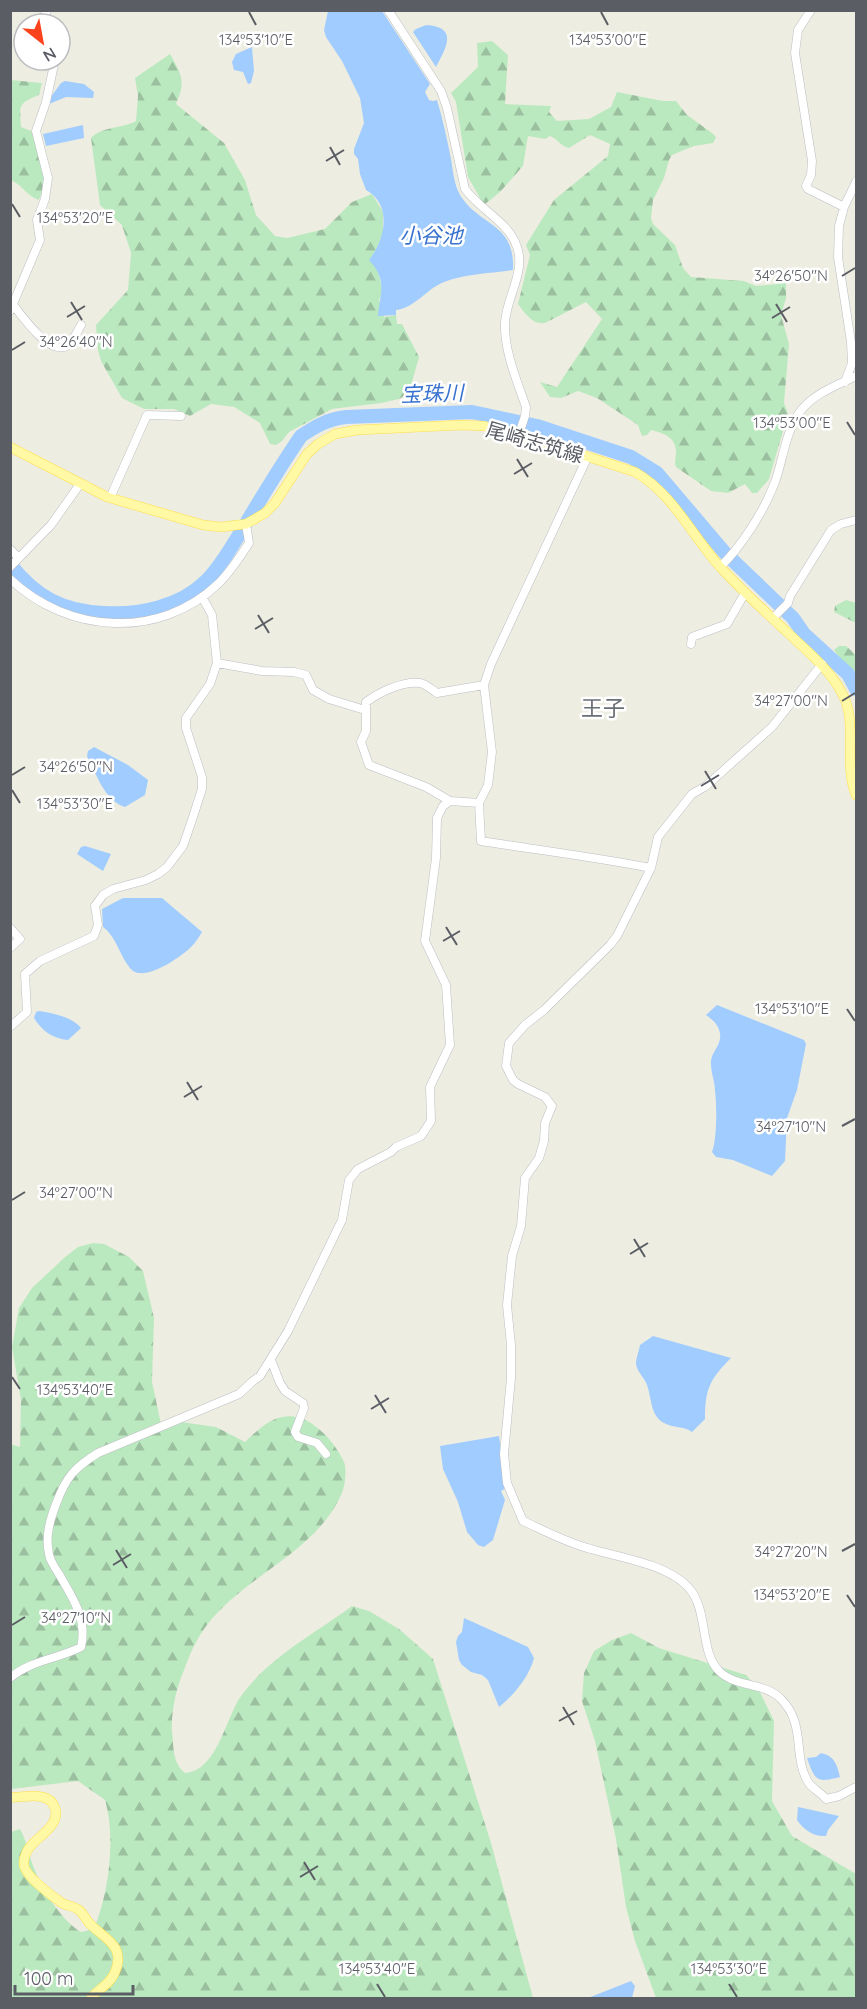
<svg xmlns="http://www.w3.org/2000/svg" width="867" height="2009" viewBox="0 0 867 2009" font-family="Quicksand,'Noto Sans JP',sans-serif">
	<defs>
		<pattern id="forest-firs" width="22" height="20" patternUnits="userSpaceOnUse" patternTransform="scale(1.5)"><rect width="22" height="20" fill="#bbe9bf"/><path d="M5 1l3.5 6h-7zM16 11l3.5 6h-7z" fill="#9bc09f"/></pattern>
	</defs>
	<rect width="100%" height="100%" fill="#eeede1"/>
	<!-- forest -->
	<path fill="url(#forest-firs)" d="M492 41 508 55 505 104 551 106 549 112 557 121 589 119 611 107 617 92 663 101H676L687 115 712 133 716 137 713 143 694 146 672 155 669 160 664 178 653 200 651 218 653 224 675 245 683 268 691 277 744 281 756 286 777 284 786 273V298L781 315 789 344 784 403 788 414 769 479 757 493H752L745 484 728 493 711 491 676 467C674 461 676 458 676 452 676 437 663 433 651 430L647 435 642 436 638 425 597 398 578 391 561 398 550 397 540 382 557 387 602 319 586 302 545 323C532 325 525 313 518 304L530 255 526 245 554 200 608 156 610 144 590 135 569 148C560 146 558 139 550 136L545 139 528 136 523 166 500 192 484 205 468 177 456 102 451 93 478 67 477 43Z
		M170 54C182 75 186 81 176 104L224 143 245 180 256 215 275 236 287 238 325 229 352 202 372 194 383 212V234L374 254 383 292 379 300 384 317 396 315 397 324H402L419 357 409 393 399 399 381 403 332 409 289 432 282 441 276 445 270 444 260 423 234 407 211 404 190 416 174 409H144L122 398 101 361 98 350 96 325 128 290 131 253 122 225 100 205 91 138C102 126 122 129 136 121L138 96 135 78Z
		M11 80 42 83 39 95C17 104 20 105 21 127L31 131 34 135 46 179 39 200C25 195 24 186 11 180Z
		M846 600 856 603V623L834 612 835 606Z
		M839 646H846L856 655V678L834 650Z
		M93 1243 104 1244 129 1257 143 1271 154 1318 152 1382 161 1424 181 1422 216 1427 245 1442C256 1432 267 1420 282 1417 308 1411 334 1440 344 1462 347 1469 345 1486 342 1493 316 1553 245 1575 207 1625 196 1639 190 1654 184 1670 176 1690 171 1710 172 1732 174 1747 172 1762 185 1773 216 1771 225 1722 239 1699 267 1658 313 1635 352 1606L369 1611 399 1629 433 1659 491 1843 533 1998H11V1832L20 1829C28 1843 29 1858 36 1873 44 1892 63 1922 81 1932L94 1929C109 1892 116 1837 105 1800L78 1781 11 1789 10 1444 20 1447 21 1400 12 1347 19 1308 32 1288 64 1258 78 1247Z
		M631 1633 659 1648 746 1675 758 1688 774 1721 772 1801 792 1836 856 1874V1998H656L635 1941 626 1907 616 1839 595 1741 582 1701 584 1673 594 1651 612 1640Z"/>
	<!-- water -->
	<path fill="#a0ccff" d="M328 11H382L430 84 425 92 429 100 433 101 437 100C443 120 447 139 451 159 453 171 454 184 460 195 480 227 515 222 513 270 492 273 463 274 444 282 426 289 415 308 396 310V315L378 316C380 292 388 281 369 260 385 240 393 205 366 190L360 174 358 159 354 154V149L364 123 360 98 342 61 326 37 324 30Z
		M426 25C459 27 446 48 436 67L413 32 416 29Z
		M252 47 254 71 251 83 248 84 243 72 234 70 232 62 236 54Z
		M65 81 84 84 94 92 93 98 66 97 49 104 48 101 61 83Z
		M83 125 84 138 46 146 43 134Z
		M94 747 128 765 148 780 145 795 125 807C104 800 97 775 87 756L88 751Z
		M85 846 111 854 103 871 77 854 81 847Z
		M123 898H162L202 932C199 937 195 943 191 947 181 957 145 982 132 970 120 958 117 937 103 927L102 909Z
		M717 1005 804 1040 806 1044 797 1090 787 1118 785 1161 772 1176 733 1160 716 1157 712 1152C717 1140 717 1106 715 1091 715 1082 711 1073 711 1064 710 1052 722 1046 720 1033 718 1024 713 1020 706 1015Z
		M39 1011C52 1013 73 1017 81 1028L68 1040C53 1039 41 1030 34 1018L36 1012Z
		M653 1336 731 1358C710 1379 705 1389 705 1419L692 1432C684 1426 673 1428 664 1423 650 1415 652 1399 647 1385 645 1378 637 1372 636 1364 636 1358 639 1351 640 1345Z
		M499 1436 506 1488 501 1491 505 1500 493 1540 484 1547 478 1545 467 1532 458 1502 443 1469 440 1446Z
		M464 1618 528 1647 534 1658C529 1677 514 1695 499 1707L488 1680 482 1675 471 1672 462 1665 459 1660 456 1642 458 1636 462 1632Z
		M821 1753C835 1756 837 1765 840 1777 817 1783 815 1781 807 1758L816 1757Z
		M798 1807 839 1816 828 1830 826 1836C814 1837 804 1830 797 1820Z
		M631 1981 635 1986 632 1998H588Z"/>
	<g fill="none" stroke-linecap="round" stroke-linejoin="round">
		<!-- river -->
		<path stroke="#a0ccff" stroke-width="14" d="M10 564C36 597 62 611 104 613 139 615 180 607 206 581 222 565 233 544 245 525 263 495 281 465 301 436 316 426 328 419 346 417L472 412 537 426 631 457 657 473 725 553 793 618 804 634 848 674 856 689"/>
		<defs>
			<path id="minor" d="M45 10 49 24
				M388 10 441 91 447 108 465 189C480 210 509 222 517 247 526 272 506 298 505 323 504 351 517 381 526 407L525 416 519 434
				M811 10 798 30 795 53 812 161 811 175 806 186 808 189 844 207
				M11 302C20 313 46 352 64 347 72 345 77 332 81 325
				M10 311 40 240 37 220 45 199 48 178 36 131 46 102 55 60
				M845 382 852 363 851 342 838 257 839 226 844 207 856 182
				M588 456 491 664 484 685 492 752 488 785 479 803 481 841C538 850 595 857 651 868
				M110 498 147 415 181 416
				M10 549 19 558
				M10 567 51 525 80 484
				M720 567C742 546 764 511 775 482 783 460 785 434 799 413 812 394 836 386 856 376
				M10 579C68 634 160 640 219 583 231 571 240 557 249 543L246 524
				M772 619 788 603 790 596 831 530 841 524 856 520
				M691 644 692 637 727 624 745 593
				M217 663 262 671 294 672 306 675 313 690 329 699 365 710
				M822 664 772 727 706 786 692 794 658 837 651 868 617 936 610 945 544 1010 525 1025 509 1043 506 1066 513 1080 518 1084 545 1097 552 1106 545 1123 544 1141 539 1158 525 1178 521 1226 512 1256 507 1305 511 1345V1378L504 1454 507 1483 523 1521C545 1531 567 1543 591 1549 618 1557 667 1564 688 1587 709 1609 699 1651 719 1671 736 1688 765 1682 781 1699 806 1724 793 1755 807 1780 810 1788 821 1792 826 1799L839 1796 856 1787
				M479 803 450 801 426 787 369 765 361 742 366 731V702C380 692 402 681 420 683 426 684 432 690 437 693L484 685
				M10 928 20 939 10 948
				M10 1027 27 1012 25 974 40 961 94 936 98 925 95 906 103 895 113 889 146 880 158 874 167 867 183 846 192 820 202 789V777L186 728V718L210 684 217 663 212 615 202 597
				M271 1360 280 1383 285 1391 303 1403 304 1408 295 1432 298 1437 317 1443 326 1454
				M10 1678C31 1660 58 1659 81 1647 88 1619 72 1597 59 1574 55 1568 50 1561 49 1554 45 1536 50 1520 56 1504 66 1477 74 1468 98 1453L239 1394 253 1381 260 1376 288 1331 342 1220 349 1180 358 1169 391 1152 396 1147 421 1136 431 1121 430 1087 450 1045 446 985 425 941 436 858 437 818 443 806 450 801"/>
			<path id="major" d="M10 447 107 497 203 525 221 527 246 524 265 513 275 503 307 454 318 444 335 434 357 430 461 425 484 426 519 434 635 472C674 494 693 538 723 570 743 591 764 611 786 631 807 651 830 669 843 695 858 724 843 764 856 795
				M10 1797C21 1798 33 1794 42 1797 48 1798 53 1802 55 1808 61 1825 38 1836 29 1848 26 1852 23 1860 24 1865 25 1876 53 1897 62 1903 67 1906 74 1906 79 1910 84 1914 86 1920 90 1924 105 1939 126 1946 115 1972 109 1986 99 1988 91 1998"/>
		</defs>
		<!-- minor casing -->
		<use href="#minor" stroke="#bcbec4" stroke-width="9"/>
		<!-- major casing -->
		<use href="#major" stroke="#ffde4a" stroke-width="10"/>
		<!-- minor -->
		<use href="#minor" stroke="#fff" stroke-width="8"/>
		<!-- major -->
		<use href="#major" stroke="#fff9a5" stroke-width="9"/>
	</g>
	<!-- ticks -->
	<path fill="none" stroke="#5a5d64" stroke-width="2" d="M249 12 256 25M601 12 608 25M330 147 340 165M326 161 344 150M12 204 20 217M842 276 855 268M71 302 82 320M776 304 787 322M67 317 85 306M772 318 790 307M12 350 25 342M847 422 855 435M517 459 528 477M514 474 532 463M258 615 269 633M255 629 273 618M842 701 855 693M705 771 716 789M12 775 25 767M701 786 719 775M12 790 20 803M446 927 457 945M443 941 460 931M847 1009 855 1021M187 1082 198 1100M184 1097 202 1086M842 1126 855 1119M12 1200 25 1192M634 1239 645 1257M630 1254 648 1243M12 1377 20 1389M375 1395 386 1413M371 1409 389 1398M116 1550 127 1568M842 1551 855 1544M113 1565 131 1554M847 1595 855 1607M12 1625 25 1617M563 1707 574 1725M559 1721 577 1711M304 1862 315 1880M300 1877 318 1866M377 1984 385 1997M729 1984 737 1997"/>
	<g text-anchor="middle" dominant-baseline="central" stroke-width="5" stroke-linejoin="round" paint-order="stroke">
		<!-- street labels -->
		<g font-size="20" fill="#5a5d64" stroke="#fff">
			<text transform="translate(535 442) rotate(16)">尾崎志筑線</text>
		</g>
		<!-- water labels -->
		<g font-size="21" font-style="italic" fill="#3872ce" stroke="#fff">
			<text x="431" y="235">小谷池</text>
			<text transform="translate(432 393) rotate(-2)">宝珠川</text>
		</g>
		<!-- quarter labels -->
		<g font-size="22" fill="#6b6f76" stroke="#fff">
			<text x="603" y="708">王子</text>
		</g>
	</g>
	<g font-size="15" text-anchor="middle" fill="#5a5d64" stroke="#fff" stroke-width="5" stroke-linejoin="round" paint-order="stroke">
		<text x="608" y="45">134°53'00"E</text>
		<text x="256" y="45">134°53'10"E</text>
		<text x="75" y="223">134°53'20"E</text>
		<text x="791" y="281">34°26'50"N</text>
		<text x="76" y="347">34°26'40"N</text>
		<text x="792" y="428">134°53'00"E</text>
		<text x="791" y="706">34°27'00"N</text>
		<text x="76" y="772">34°26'50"N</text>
		<text x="75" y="809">134°53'30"E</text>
		<text x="792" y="1014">134°53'10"E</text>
		<text x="791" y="1132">34°27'10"N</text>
		<text x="76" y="1198">34°27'00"N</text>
		<text x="75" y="1395">134°53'40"E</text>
		<text x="791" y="1557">34°27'20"N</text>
		<text x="792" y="1600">134°53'20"E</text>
		<text x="76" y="1623">34°27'10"N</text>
		<text x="377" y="1974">134°53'40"E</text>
		<text x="729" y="1974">134°53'30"E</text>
	</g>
	<!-- border -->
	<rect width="867" height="2009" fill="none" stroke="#5a5d64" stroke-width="24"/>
	<!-- north arrow -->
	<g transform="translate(42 42) rotate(149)"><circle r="28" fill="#ffffff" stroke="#bdbec1" stroke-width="1.5"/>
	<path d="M0-4.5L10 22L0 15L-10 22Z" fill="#fa431c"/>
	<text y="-9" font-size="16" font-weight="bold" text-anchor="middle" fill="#5a5d64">N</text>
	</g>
	<!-- scale -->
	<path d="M15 1985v9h118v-9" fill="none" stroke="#5a5d64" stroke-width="3"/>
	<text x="24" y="1985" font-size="18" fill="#5a5d64" stroke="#ffffff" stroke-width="4.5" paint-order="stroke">100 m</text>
</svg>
